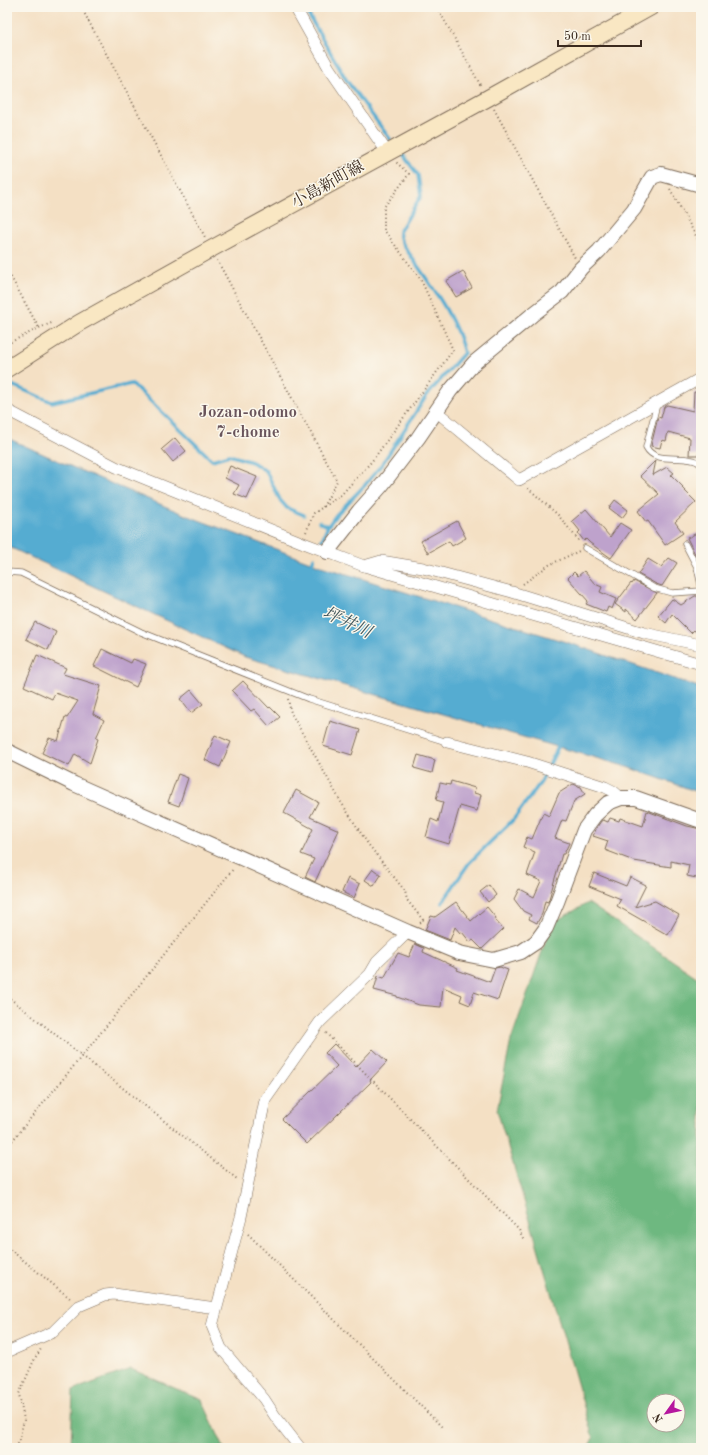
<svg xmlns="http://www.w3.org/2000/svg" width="708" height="1455" viewBox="0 0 708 1455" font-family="'Old Standard TT','Noto Serif JP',serif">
	<rect width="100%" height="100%" fill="#fbf7ec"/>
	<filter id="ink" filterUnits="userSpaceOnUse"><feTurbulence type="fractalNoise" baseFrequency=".025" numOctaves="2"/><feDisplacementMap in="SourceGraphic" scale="8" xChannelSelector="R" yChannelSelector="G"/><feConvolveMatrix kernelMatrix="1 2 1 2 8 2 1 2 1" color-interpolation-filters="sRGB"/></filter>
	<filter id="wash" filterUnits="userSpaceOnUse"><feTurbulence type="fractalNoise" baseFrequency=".012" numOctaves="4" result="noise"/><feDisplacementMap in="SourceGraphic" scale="16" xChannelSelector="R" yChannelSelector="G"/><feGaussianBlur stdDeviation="0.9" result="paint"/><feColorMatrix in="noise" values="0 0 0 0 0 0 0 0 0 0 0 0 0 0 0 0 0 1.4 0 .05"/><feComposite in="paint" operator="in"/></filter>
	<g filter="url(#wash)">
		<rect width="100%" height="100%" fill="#f4e0c4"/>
		<!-- forest -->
		<path fill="#6eb880" stroke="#54714f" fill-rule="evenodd" d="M588 903 701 980V1448H588L593 1438 534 1234 497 1110 511 1040 552 923ZM654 1401H678V1425H654Z
			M131 1369 202 1400 224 1448H71L73 1390Z"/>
		<!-- water -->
		<path fill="#54acd1" stroke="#486b78" d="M7 438 70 466 188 516 321 566 569 643 701 688V793L624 766 245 657 7 546Z"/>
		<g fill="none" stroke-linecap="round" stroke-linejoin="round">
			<!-- stream -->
			<path stroke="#54acd1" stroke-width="3.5" d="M304 7 347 81 390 139
				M7 383 52 402 131 384 140 391 212 460 229 455 252 462 266 471 280 500 287 508 304 515
				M319 522 328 526
				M322 540 328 526 336 515 365 485 382 464 427 395 464 353C455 313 423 276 401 241L399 232 421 196 418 175 403 155
				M311 566 314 558
				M442 903 469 863 513 820 541 782 560 743"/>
		</g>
		<g id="blocks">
			<!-- building -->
			<path fill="#bea2cc" d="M463 271 472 288 456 297 446 281Z
				M694 392 701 393V455H689L690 438 668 432 666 441 662 440 660 448 651 446 658 417 661 418 664 407 667 405 693 411Z
				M175 438 186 451 173 462 162 449Z
				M656 460 653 475 667 467 674 473 671 475 683 487 682 488 696 502 675 522 683 533 665 545 648 521 646 522 638 511 659 494 640 476Z
				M230 466 257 477 247 499 234 494 239 485 225 478Z
				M615 500 628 510 622 518 609 508Z
				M586 509 610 537 620 523 631 530 611 558 590 543 586 539 584 541 578 533 580 531 572 521Z
				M457 521 466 538 452 546 449 541 428 553 421 541Z
				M697 533 701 542V566L687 538Z
				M669 558 677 563 662 586 656 584 638 574 648 559 661 567Z
				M584 571 595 584 602 587 600 592 616 599 612 609 608 607 606 612 586 604 588 601 568 578 574 572 578 576Z
				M634 581 657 593 637 619 626 609V612L615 604 631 583 632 584Z
				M695 596H697L701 602V637L694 630 691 633 672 614 666 623 658 616 672 599 681 605Z
				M35 622 56 632 48 650 26 639Z
				M102 649 131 663 133 659 146 664 136 687 94 666Z
				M37 655 66 668 63 674 101 686 93 714 104 720 96 738 98 739 90 763 75 754 69 766 42 753 49 738 58 741 65 717 67 718 78 701 55 693 52 699 24 686Z
				M243 681 269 708 270 707 280 717 269 726 254 709 251 711 232 691Z
				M191 690 203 704 191 713 180 699Z
				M330 721 360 730 352 755 323 746Z
				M215 735 231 742 220 767 205 760Z
				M418 755 435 760 432 773 414 768Z
				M178 774 188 778 179 806 168 802Z
				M451 781 475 788 474 793 481 795 477 811 460 806 449 844 426 837 431 819 438 822 443 802 436 800 440 783 450 785Z
				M573 784 581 787 585 794 574 801 566 821 562 820 555 838 569 843 564 854H562L549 899 548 902 545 901 542 914 537 923 529 919 531 915 523 911 514 899 519 889 534 897 541 881 527 875 535 852 523 847 527 837 532 839 543 813 549 816 559 793Z
				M296 790 318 802 310 817 339 830 315 882 305 877 314 859 301 854 313 829 284 813Z
				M647 811 687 826 701 829V879L687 876 689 865 671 861V867L634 861 605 850 608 841 593 836 597 827 601 821 603 820 608 822 610 818 619 821 620 818 643 826Z
				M373 869 381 875 374 886 365 880Z
				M594 873 626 886 630 877 646 885 635 907 655 901 679 915 668 935 617 906 621 899 589 886Z
				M348 878 360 884 354 898 342 892Z
				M489 885 496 895 488 902 480 892Z
				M456 902 471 921 487 907 496 918 495 920 503 929 482 949 473 940 470 942 462 932 460 933 455 927 450 940 425 930 431 916 435 917Z
				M415 944 424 948 423 952 458 968 457 970 490 982 495 968 500 967 508 970 498 1000 474 992 470 1005 460 1001 462 995 443 987 441 1007 419 1005 397 997V996L374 990 378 976 384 978 398 953 409 957Z
				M334 1044 356 1067 373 1049 387 1062 370 1080 371 1082 307 1144 282 1119 337 1066 325 1053Z"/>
		</g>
	</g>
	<g filter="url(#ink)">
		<use href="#blocks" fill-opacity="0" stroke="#7c6a58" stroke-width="1"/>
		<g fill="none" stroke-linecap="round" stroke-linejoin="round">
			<defs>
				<path id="service" d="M657 404 646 447C655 464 676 455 692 460 695 460 698 462 701 464
					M685 544 697 567 701 585
					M585 548 654 588 672 593 701 591
					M7 572 21 573 141 632 309 699 447 742"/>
				<path id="minor" d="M295 7 329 68 387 152
					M7 410 116 467 301 542 364 566 701 664
					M436 411 519 480 701 378
					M364 566 381 561 423 568 512 592 644 633 701 645
					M447 742 527 762 605 787 613 791 621 798
					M7 1352 53 1332 79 1306 105 1295 114 1294 216 1308
					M300 1448 275 1416 264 1399 221 1348 212 1326 241 1217 265 1100 320 1022 370 974 377 962 408 932"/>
				<path id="tertiary" d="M327 552 359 511 382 485 418 438 450 391 474 363 532 315 562 292 581 268 599 251 634 209 652 177 661 174 701 185
					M7 751 74 784 408 932 459 953 494 960 521 952 536 942 546 928 557 902 584 830 595 815 608 803 621 798H636L701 821"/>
				<path id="secondary" d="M7 369 79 323 211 249 488 98 651 7"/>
			</defs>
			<!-- service casing -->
			<use href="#service" stroke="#7c6a58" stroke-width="7"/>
			<!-- minor casing -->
			<use href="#minor" stroke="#7c6a58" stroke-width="12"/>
			<!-- tertiary casing -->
			<use href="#tertiary" stroke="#7c6a58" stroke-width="16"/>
			<!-- secondary casing -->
			<use href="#secondary" stroke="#7c6a58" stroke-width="18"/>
			<!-- path -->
			<path stroke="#7c6a58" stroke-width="2" stroke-dasharray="1 3" stroke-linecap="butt" d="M81 7 205 237
				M437 7 481 86
				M494 109 575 258
				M670 189 701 245
				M217 260 337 481 323 507
				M7 270 39 328
				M7 344 39 328 54 322
				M528 488 558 515 580 542
				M306 532 314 513 341 495 372 461 453 350 421 280 384 230V207L409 174 396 162
				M523 584 549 565 579 551
				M288 699 291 713 341 802 368 844 405 891 407 900 423 920 419 924
				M7 996 237 1179
				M326 1033 519 1230 524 1240
				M7 1147 82 1056 234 868
				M248 1234 443 1428
				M7 1247 71 1299
				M17 1448 24 1420 19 1394 35 1358 41 1349"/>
			<!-- service -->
			<use href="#service" stroke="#fff" stroke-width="5.5"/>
			<!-- minor -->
			<use href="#minor" stroke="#fff" stroke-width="11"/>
			<!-- tertiary -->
			<use href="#tertiary" stroke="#fff" stroke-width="14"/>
			<!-- secondary -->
			<use href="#secondary" stroke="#f9e7c3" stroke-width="16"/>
		</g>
	</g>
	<g text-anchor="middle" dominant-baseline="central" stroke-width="3" stroke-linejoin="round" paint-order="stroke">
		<!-- street labels -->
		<g font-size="16" fill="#3b2a1e" stroke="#fbf7ec">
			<text transform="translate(328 185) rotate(-29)">小島新町線</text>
		</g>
		<!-- neighbourhood labels -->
		<g font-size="17" font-weight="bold" fill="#69545b" stroke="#fbf7ec">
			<text x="248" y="412">Jozan-odomo<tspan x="248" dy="20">7-chome</tspan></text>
		</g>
		<!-- water labels -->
		<g font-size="17" font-style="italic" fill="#44585d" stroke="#fbf7ec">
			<text transform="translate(347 623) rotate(25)">坪井川</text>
		</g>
	</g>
	<!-- margin -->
	<rect width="708" height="1455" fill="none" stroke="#fbf7ec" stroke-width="24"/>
	<!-- north arrow -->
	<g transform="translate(666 1413) rotate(237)"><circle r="19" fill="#fbf7ec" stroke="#aea59a"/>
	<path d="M0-3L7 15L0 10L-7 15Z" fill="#b5179e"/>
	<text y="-6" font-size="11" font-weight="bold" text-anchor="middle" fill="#3b2a1e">N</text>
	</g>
	<!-- scale -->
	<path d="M558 40v6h83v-6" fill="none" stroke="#3b2a1e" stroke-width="2"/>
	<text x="564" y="40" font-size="12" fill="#3b2a1e" stroke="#fbf7ec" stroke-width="3" paint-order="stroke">50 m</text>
</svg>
